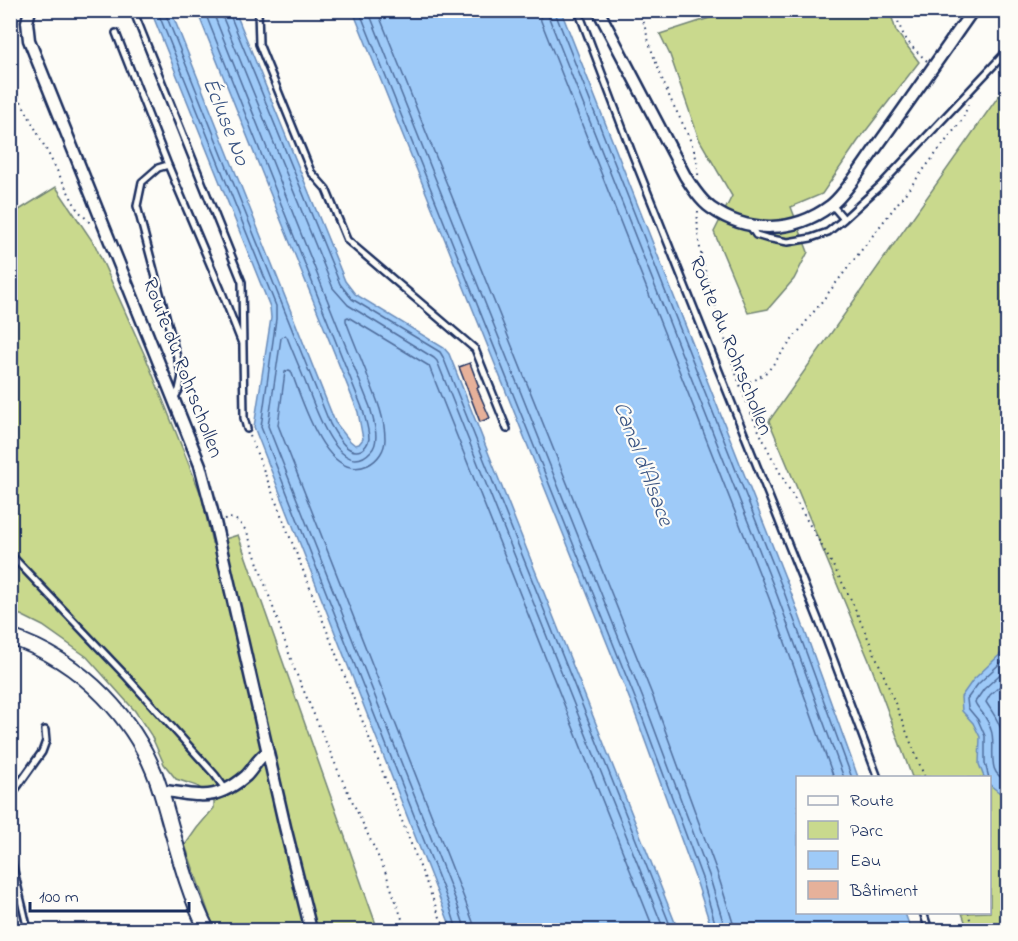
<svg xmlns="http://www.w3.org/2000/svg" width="1018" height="941" viewBox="0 0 1018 941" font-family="'Indie Flower',sans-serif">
	<rect width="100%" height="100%" fill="#fdfcf7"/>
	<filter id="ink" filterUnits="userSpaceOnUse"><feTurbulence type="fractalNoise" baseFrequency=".0167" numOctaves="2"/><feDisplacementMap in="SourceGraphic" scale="12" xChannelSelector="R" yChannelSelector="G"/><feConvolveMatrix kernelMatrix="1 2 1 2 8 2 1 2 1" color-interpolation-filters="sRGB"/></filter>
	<g filter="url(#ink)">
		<!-- green -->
		<path fill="#c9d98d" stroke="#728476" stroke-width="1.5" d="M731 11H890L896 31 919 62 858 141 822 194 791 207 808 252 794 279 768 309 748 313 714 232 732 196 699 139 670 55 660 34Z
			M1007 84V930H968L962 913 990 912V778L912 777 870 663 769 421Z
			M56 187 95 245 146 358 202 497 212 543 238 535 378 930H216L210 917 185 845 197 828 214 808V801L197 786 176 779 164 764 151 735 135 711 87 657 43 626 21 615H11V215Z"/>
		<!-- water -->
		<path fill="#9ecaf8" stroke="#6a8cba" stroke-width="1.5" d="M151 11H171L335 422 349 440 355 445 359 444 363 439 358 412 197 11H235L345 281 355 294 444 348 449 354 678 930H452L254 427 271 318 270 307Z
			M353 11H561L790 590 858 777 798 778V912L905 913 911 930H712L696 880 632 705Z
			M1007 648V792L1000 793 990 785V778L984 777 979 764 980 737 973 723 962 711 961 697 973 680Z"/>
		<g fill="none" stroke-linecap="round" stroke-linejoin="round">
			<!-- shore -->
			<path stroke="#4f6d9c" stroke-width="1.5" d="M157 10 276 306V319L261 427 449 904 457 930
				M166 10V15L330 424C336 434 347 456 361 450 365 448 368 443 369 439 369 429 365 419 363 410L204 10
				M212 10 370 407C373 419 381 441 371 451 340 485 313 402 306 384 300 368 293 353 287 337L285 335 281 338 268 426 456 901 464 925 465 930
				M222 10 223 18 333 288 348 305 434 358 437 361 664 930
				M230 10V15L340 284 352 299 440 352 443 357 672 930
				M359 10 637 703 702 878 717 930
				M368 10 644 701 709 875 724 925V930
				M377 10 653 697 717 872 733 923 734 930
				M539 10 541 21 769 598 834 778
				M548 10 549 18 777 595 844 778
				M556 10V15L784 592 852 778
				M1008 667 984 689 975 702C977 708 982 711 985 717 988 721 990 726 991 730 997 744 984 777 1008 779
				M1008 679 990 695 986 702C992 712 1000 722 1002 733 1004 745 1000 756 1004 768L1008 770
				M989 778 985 763V736L978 720 968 708 967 699 978 684 1008 656
				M474 930 473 922 464 898 278 425 285 372 289 370 291 371C302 399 326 484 368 465 378 460 385 450 385 439 385 418 376 397 368 377 361 358 353 340 346 321V318L348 317 429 366 654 930"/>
		</g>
		<!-- building -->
		<path fill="#e6b19a" stroke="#1b2f5e" stroke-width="1.5" d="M470 363 479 387 477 388 490 418 480 422 459 367Z"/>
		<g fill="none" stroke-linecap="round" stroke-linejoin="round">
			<defs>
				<path id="service" d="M133 10 242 282 244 418 247 429
					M258 10 259 44 311 172 326 189 347 240 475 349 507 429
					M578 10 632 153 824 634 878 778
					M116 33 168 165 221 290 241 341
					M168 165 158 168 142 182 137 206 182 376 179 390 174 399
					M832 205 844 219
					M750 226 756 235 766 238 788 242 811 238 828 232 844 219 881 185 1008 50
					M10 554 125 675 215 775 226 790
					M10 797 42 752 46 741 45 730
					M10 854 28 930
					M923 912 929 930"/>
				<path id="minor" d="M30 10 27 22 29 40 200 465 215 522 285 827 311 930
					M598 10 685 176C692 187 700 200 711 208 748 234 794 233 830 206 844 196 864 164 875 149 908 103 940 57 973 10
					M161 791C174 791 186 795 199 795 217 797 233 787 246 776 254 768 258 757 268 752"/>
				<path id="tertiary" d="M10 637C81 660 140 721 161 792 175 838 185 887 207 930"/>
			</defs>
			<!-- service casing -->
			<use href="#service" stroke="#1b2f5e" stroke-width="10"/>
			<!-- minor casing -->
			<use href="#minor" stroke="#1b2f5e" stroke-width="15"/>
			<!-- tertiary casing -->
			<use href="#tertiary" stroke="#1b2f5e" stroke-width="18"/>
			<!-- path -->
			<path stroke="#1b2f5e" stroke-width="2" stroke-dasharray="1.5 4.5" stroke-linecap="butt" d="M641 10C647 41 658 70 670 98 680 120 700 152 698 176
				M895 10C901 36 908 44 927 61
				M10 80 77 209 92 225
				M698 211C695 242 706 274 715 304 727 348 740 391 760 433 785 487 818 536 845 588 854 604 860 622 868 638 888 684 906 731 925 778
				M739 379 745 383 755 380 768 371 962 120 968 106V103
				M250 436 445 930
				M224 519C236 516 240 523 247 532L294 668 340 775 385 871 406 930
				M968 912 973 930"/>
			<!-- service -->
			<use href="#service" stroke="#fdfcf7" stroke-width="5"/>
			<!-- minor -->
			<use href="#minor" stroke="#fdfcf7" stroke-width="10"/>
			<!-- tertiary -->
			<use href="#tertiary" stroke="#fdfcf7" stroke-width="14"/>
		</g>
	</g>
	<g text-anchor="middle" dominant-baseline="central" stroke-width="4.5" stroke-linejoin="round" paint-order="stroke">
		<!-- street labels -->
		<g font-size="21" fill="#1b2f5e" stroke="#fdfcf7">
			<text transform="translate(730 346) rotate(68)">Route du Rohrschollen</text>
			<text transform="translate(182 368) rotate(69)">Route du Rohrschollen</text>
		</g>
		<!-- water labels -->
		<g font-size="22" font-style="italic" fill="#3c5684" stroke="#fdfcf7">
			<text transform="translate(225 122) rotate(68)">Écluse No</text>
			<text transform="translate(642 464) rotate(69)">Canal d'Alsace</text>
		</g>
	</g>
	<!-- margin -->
	<rect width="1018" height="941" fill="none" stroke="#fdfcf7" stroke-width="36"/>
	<rect x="18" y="18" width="982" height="905" fill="none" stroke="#1b2f5e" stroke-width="2" filter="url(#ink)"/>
	<!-- legend -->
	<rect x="796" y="776" width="195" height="138" fill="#fdfcf7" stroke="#a3aaba" stroke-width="1.5"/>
	<rect x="808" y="796" width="30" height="9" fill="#fdfcf7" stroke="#a3aaba" stroke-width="1.5"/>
	<text x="850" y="806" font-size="18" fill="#1b2f5e">Route</text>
	<rect x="808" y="821" width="30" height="18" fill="#c9d98d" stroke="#a3aaba" stroke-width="1.5"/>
	<text x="850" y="836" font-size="18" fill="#1b2f5e">Parc</text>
	<rect x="808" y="851" width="30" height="18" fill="#9ecaf8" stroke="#a3aaba" stroke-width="1.5"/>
	<text x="850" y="866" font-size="18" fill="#1b2f5e">Eau</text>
	<rect x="808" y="881" width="30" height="18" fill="#e6b19a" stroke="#a3aaba" stroke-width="1.5"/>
	<text x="850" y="896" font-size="18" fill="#1b2f5e">Bâtiment</text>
	<!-- scale -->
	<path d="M30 902v9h159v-9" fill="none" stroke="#1b2f5e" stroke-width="3"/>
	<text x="39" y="902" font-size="18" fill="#1b2f5e" stroke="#fdfcf7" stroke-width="4.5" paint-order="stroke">100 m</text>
</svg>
